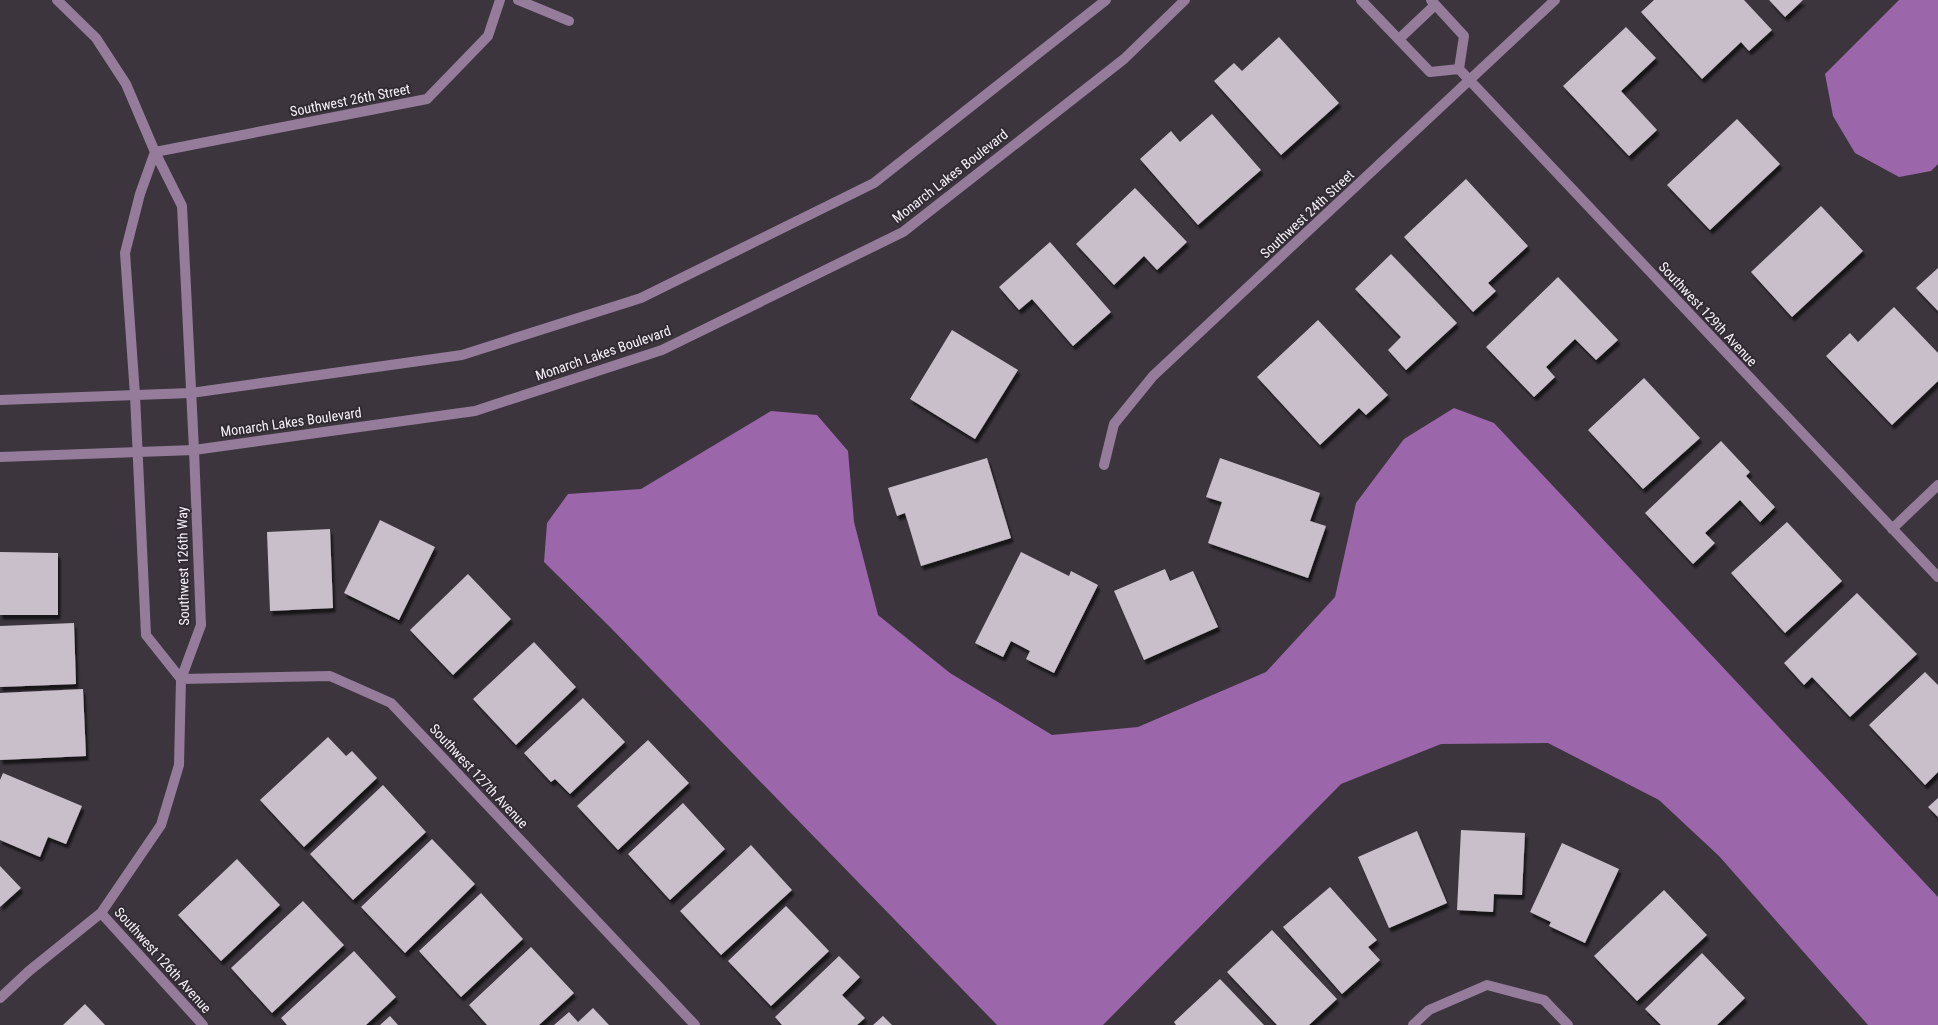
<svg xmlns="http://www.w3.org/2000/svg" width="1938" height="1025" viewBox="0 0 1938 1025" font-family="'Roboto Condensed',sans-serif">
	<defs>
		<filter id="shadow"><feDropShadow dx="2.5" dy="4.5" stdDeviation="1" flood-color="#0009"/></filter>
	</defs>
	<rect width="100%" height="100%" fill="#3c353e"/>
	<!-- water -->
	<path fill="#9c66aa" d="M1899 0H1938V164L1931 171 1899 177 1855 153 1833 116 1825 74Z
		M1454 408 1494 423 1938 897V1025H1868L1719 856 1659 800 1548 743 1441 744 1341 784 1103 1025H997L609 626 544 562 547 523 568 494 641 489 771 411 817 415 848 451 854 522 878 615 950 673 1052 735 1138 727 1266 672 1335 597 1356 503 1404 439Z"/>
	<!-- building -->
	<path fill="#c8bfca" filter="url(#shadow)" d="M1654 0H1744L1772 30 1749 51 1741 42 1702 79 1641 12Z
		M1769 0H1803L1785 17Z
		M1626 27 1656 58 1621 91 1657 130 1629 156 1563 86Z
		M1279 37 1339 103 1281 155 1214 81 1234 63 1242 71Z
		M1212 114 1261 170 1198 225 1140 159 1171 131 1180 142Z
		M1737 119 1780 164 1710 230 1667 185Z
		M1466 179 1528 246 1488 283 1496 291 1473 312 1404 237Z
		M1135 188 1187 242 1157 270 1144 256 1114 285 1076 244Z
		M1821 206 1863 251 1792 317 1751 272Z
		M1050 242 1111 312 1073 346 1032 299 1019 310 999 287Z
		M1391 254 1457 323 1406 370 1388 350 1401 337 1355 289Z
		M1938 268V311L1916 288Z
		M1558 277 1618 340 1596 360 1575 339 1546 367 1555 377 1534 397 1486 347Z
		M1894 307 1938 353V381L1892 425 1826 356 1850 333 1858 342Z
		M1318 320 1388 395 1366 415 1359 408 1320 445 1257 377Z
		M952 330 1018 370 975 439 910 399Z
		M1644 378 1700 438 1643 489 1588 430Z
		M1721 441 1750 472 1746 476 1775 507 1760 522 1740 500 1705 533 1715 543 1693 564 1645 513Z
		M987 458 1011 538 921 566 905 513 897 516 888 488Z
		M1220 458 1320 493 1310 521 1326 526 1308 578 1208 543 1222 502 1206 497Z
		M380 520 435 547 399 620 344 593Z
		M1787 522 1842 581 1785 633 1731 573Z
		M330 529 333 608 270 611 267 532Z
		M0 552 58 553V615H0Z
		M1021 552 1069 576 1071 571 1098 585 1054 673 1026 659 1030 651 1011 641 1003 657 975 643Z
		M1165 569 1170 581 1193 571 1218 627 1144 660 1114 591Z
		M468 574 511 619 453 675 410 630Z
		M1857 593 1917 654 1850 717 1812 677 1804 685 1784 663Z
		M74 623 76 684 0 687V626Z
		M534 642 576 687 516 745 473 699Z
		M1925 672 1938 685V772L1925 785 1869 725Z
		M83 689 86 756 0 760V693Z
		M583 698 625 742 570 794 555 779 551 782 524 753Z
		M328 737 346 756 352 751 377 778 304 847 260 800Z
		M648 740 689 783 618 850 577 806Z
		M3 773 82 806 66 844 48 837 40 857 0 840V780Z
		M383 785 426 832 353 900 310 854Z
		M1938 798V817L1928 807Z
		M683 803 725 849 670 900 628 854Z
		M1461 830 1525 833 1522 895 1494 894 1493 912 1457 910Z
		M1417 831 1447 903 1389 928 1358 857Z
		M432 839 475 884 405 953 361 907Z
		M1562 843 1619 869 1585 943 1549 926 1551 922 1530 912Z
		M751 845 792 890 721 955 680 911Z
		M237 859 280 905 221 961 178 915Z
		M0 866 21 888 0 907Z
		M1330 887 1377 940 1368 947 1380 960 1342 994 1283 927Z
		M1664 890 1707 935 1637 1001 1594 956Z
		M481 893 523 939 461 997 419 951Z
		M303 901 344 945 272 1013 231 968Z
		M786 906 829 951 771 1006 728 961Z
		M1272 930 1337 999 1309 1025H1277L1227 972Z
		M531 947 574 993 539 1025H487L469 1005Z
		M354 951 396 997 366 1025H287L281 1018Z
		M1702 953 1745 998 1717 1025H1661L1645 1009Z
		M839 956 860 977 842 995 865 1018 857 1025H782L775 1017Z
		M1220 979 1264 1025H1176L1174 1022Z
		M85 1004 105 1025H63Z
		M593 1008 609 1025H554L569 1012 578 1022Z
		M390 1016 398 1025H380Z
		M883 1016 892 1025H873Z"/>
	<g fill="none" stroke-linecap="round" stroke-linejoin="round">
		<!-- minor -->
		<path stroke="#947c9a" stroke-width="10" d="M518 0 569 21
			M1361 0 1430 72 1459 69 1464 36 1431 0
			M1399 39 1435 5
			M1459 69 1938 577
			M155 152 140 194 125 253 135 395 146 635 181 679
			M155 152 427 99 488 36 500 0
			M0 400 191 393 462 355 641 298 874 183 1106 0
			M0 457 194 450 475 411 662 350 903 232 1124 59 1185 0
			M1104 465 1114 424 1153 376 1555 0
			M1892 529 1938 485
			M181 679 330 676 391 703 695 1025
			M101 913 203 1025
			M0 998 29 971 101 913 161 825 179 765 181 679 201 625 194 450 182 206 155 152 126 84 96 38 57 0
			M1413 1025 1429 1010 1487 985 1544 1000 1568 1025"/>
	</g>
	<g text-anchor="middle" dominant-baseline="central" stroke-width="4" stroke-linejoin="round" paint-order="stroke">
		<!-- street labels -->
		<g font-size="14" fill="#f7f2f8" stroke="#312b33">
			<text transform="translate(350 100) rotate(-11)">Southwest 26th Street</text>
			<text transform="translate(950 176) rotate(-38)">Monarch Lakes Boulevard</text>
			<text transform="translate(1307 214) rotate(-43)">Southwest 24th Street</text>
			<text transform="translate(1708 314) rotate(47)">Southwest 129th Avenue</text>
			<text transform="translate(603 353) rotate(-19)">Monarch Lakes Boulevard</text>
			<text transform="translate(291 422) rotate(-8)">Monarch Lakes Boulevard</text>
			<text transform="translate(183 566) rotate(-91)">Southwest 126th Way</text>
			<text transform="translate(479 776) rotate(47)">Southwest 127th Avenue</text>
			<text transform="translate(163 960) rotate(48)">Southwest 126th Avenue</text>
		</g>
	</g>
</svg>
